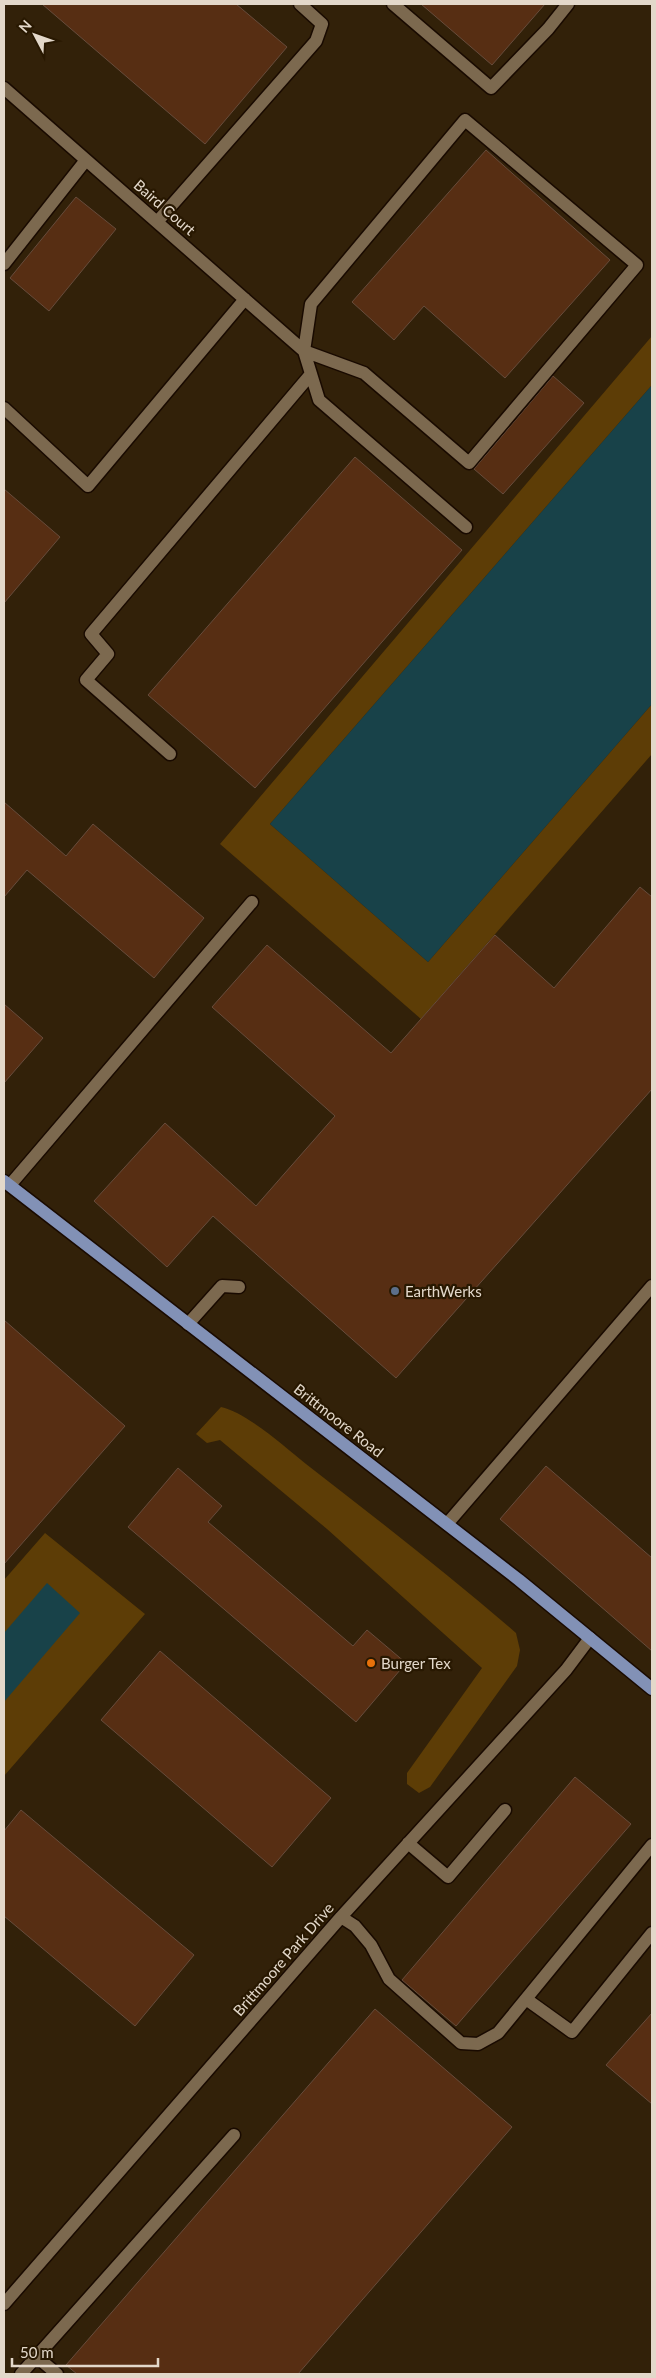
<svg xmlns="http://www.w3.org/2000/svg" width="656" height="2378" viewBox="0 0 656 2378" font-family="Lato,sans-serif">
	<rect width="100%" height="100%" fill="#322109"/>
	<!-- green -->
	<path fill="#5d3d06" d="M652 336V385L270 824 428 962 652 704V754L421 1019 220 844Z
		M221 1407C246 1412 285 1447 306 1464 377 1519 448 1574 516 1633L520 1650 517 1666 430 1787 419 1793 407 1784V1773L482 1668 327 1529 220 1440 207 1443 196 1434Z
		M45 1533 145 1614 4 1776V1580Z"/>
	<!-- water -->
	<path fill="#184249" d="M652 385V704L428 962 270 824Z
		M47 1583 80 1613 4 1702V1633Z"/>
	<!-- building -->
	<path fill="#572e13" stroke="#674c3c" d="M42 4H236L287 47 205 144Z
		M421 4H545L492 65Z
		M486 150 610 260 505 378 424 306 394 340 352 302Z
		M76 197 116 229 49 311 10 278Z
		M553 376 584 403 503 494 474 469Z
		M355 457 462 550 255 788 148 695Z
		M4 489 60 537 4 603Z
		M4 802 66 856 93 824 204 918 154 978 27 870 4 897Z
		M640 887 652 897V1089L396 1378 213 1216 167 1267 94 1201 165 1123 256 1206 335 1116 212 1007 267 945 391 1053 495 935 554 988Z
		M4 1004 43 1038 4 1083Z
		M4 1320 125 1426 4 1564Z
		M546 1466 652 1558V1651L500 1519Z
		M178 1468 222 1506 208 1522 353 1646 367 1630 406 1663 356 1722 128 1527Z
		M160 1651 331 1798 272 1867 101 1720Z
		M575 1777 631 1824 456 2026 402 1980Z
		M21 1810 194 1955 135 2026 4 1916V1831Z
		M375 2009 512 2127 298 2374H77L66 2365Z
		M652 2013V2104L606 2065Z"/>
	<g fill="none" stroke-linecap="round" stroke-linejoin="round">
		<defs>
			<path id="minor" d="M393 4 491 88 548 29 568 4
				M4 88 304 351 364 373 469 463 637 265 465 120 311 304 304 351 319 400 466 527
				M157 222 316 41 322 24 300 4
				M4 264 86 160
				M4 408 88 486 245 299
				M170 754 86 680 108 654 91 634 311 374
				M10 1185 252 902
				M188 1324 222 1286 239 1287
				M447 1524 652 1286
				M408 1843 448 1877 505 1810
				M341 1917 355 1926 371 1945 389 1979 461 2043 478 2044 498 2033 652 1845
				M526 1999 572 2032 652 1933
				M4 2304 341 1917 566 1670 590 1638
				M37 2357 57 2374
				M21 2374 234 2135"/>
			<path id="major" d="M4 1181 519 1580 652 1689"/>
		</defs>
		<!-- minor casing -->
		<use href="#minor" stroke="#190a00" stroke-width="15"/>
		<!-- major casing -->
		<use href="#major" stroke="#190a00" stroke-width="15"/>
		<!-- minor -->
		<use href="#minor" stroke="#7c694f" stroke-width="12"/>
		<!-- major -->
		<use href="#major" stroke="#8291b6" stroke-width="12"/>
	</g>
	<!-- markers -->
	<circle fill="#5c6f8a" stroke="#281801" stroke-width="2" cx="395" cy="1291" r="5"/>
	<circle fill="#e8710a" stroke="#281801" stroke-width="2" cx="371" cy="1663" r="5"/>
	<g text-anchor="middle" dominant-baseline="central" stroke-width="4.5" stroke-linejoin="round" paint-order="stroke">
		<!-- street labels -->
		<g font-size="15" fill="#e3d8ca" stroke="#281801">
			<text transform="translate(165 207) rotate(41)">Baird Court</text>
			<text transform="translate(339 1420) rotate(38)">Brittmoore Road</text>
			<text transform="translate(283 1959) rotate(-49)">Brittmoore Park Drive</text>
		</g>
		<!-- poi labels -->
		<g font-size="15" fill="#e3d8ca" stroke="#281801" text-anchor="start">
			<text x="405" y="1291">EarthWerks</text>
			<text x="381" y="1663">Burger Tex</text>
		</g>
	</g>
	<!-- border -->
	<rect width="656" height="2378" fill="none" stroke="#e3d8ca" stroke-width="10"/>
	<!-- north arrow -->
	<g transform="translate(35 35) rotate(311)" stroke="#281801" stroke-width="4" paint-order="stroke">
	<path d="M0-4L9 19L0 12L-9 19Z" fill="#e3d8ca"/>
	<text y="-8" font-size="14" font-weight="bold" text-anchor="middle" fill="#e3d8ca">N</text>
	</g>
	<!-- scale -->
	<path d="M12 2358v8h146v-8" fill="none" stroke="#e3d8ca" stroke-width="2.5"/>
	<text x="20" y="2358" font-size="15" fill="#e3d8ca" stroke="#281801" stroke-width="4" paint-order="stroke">50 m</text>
</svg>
